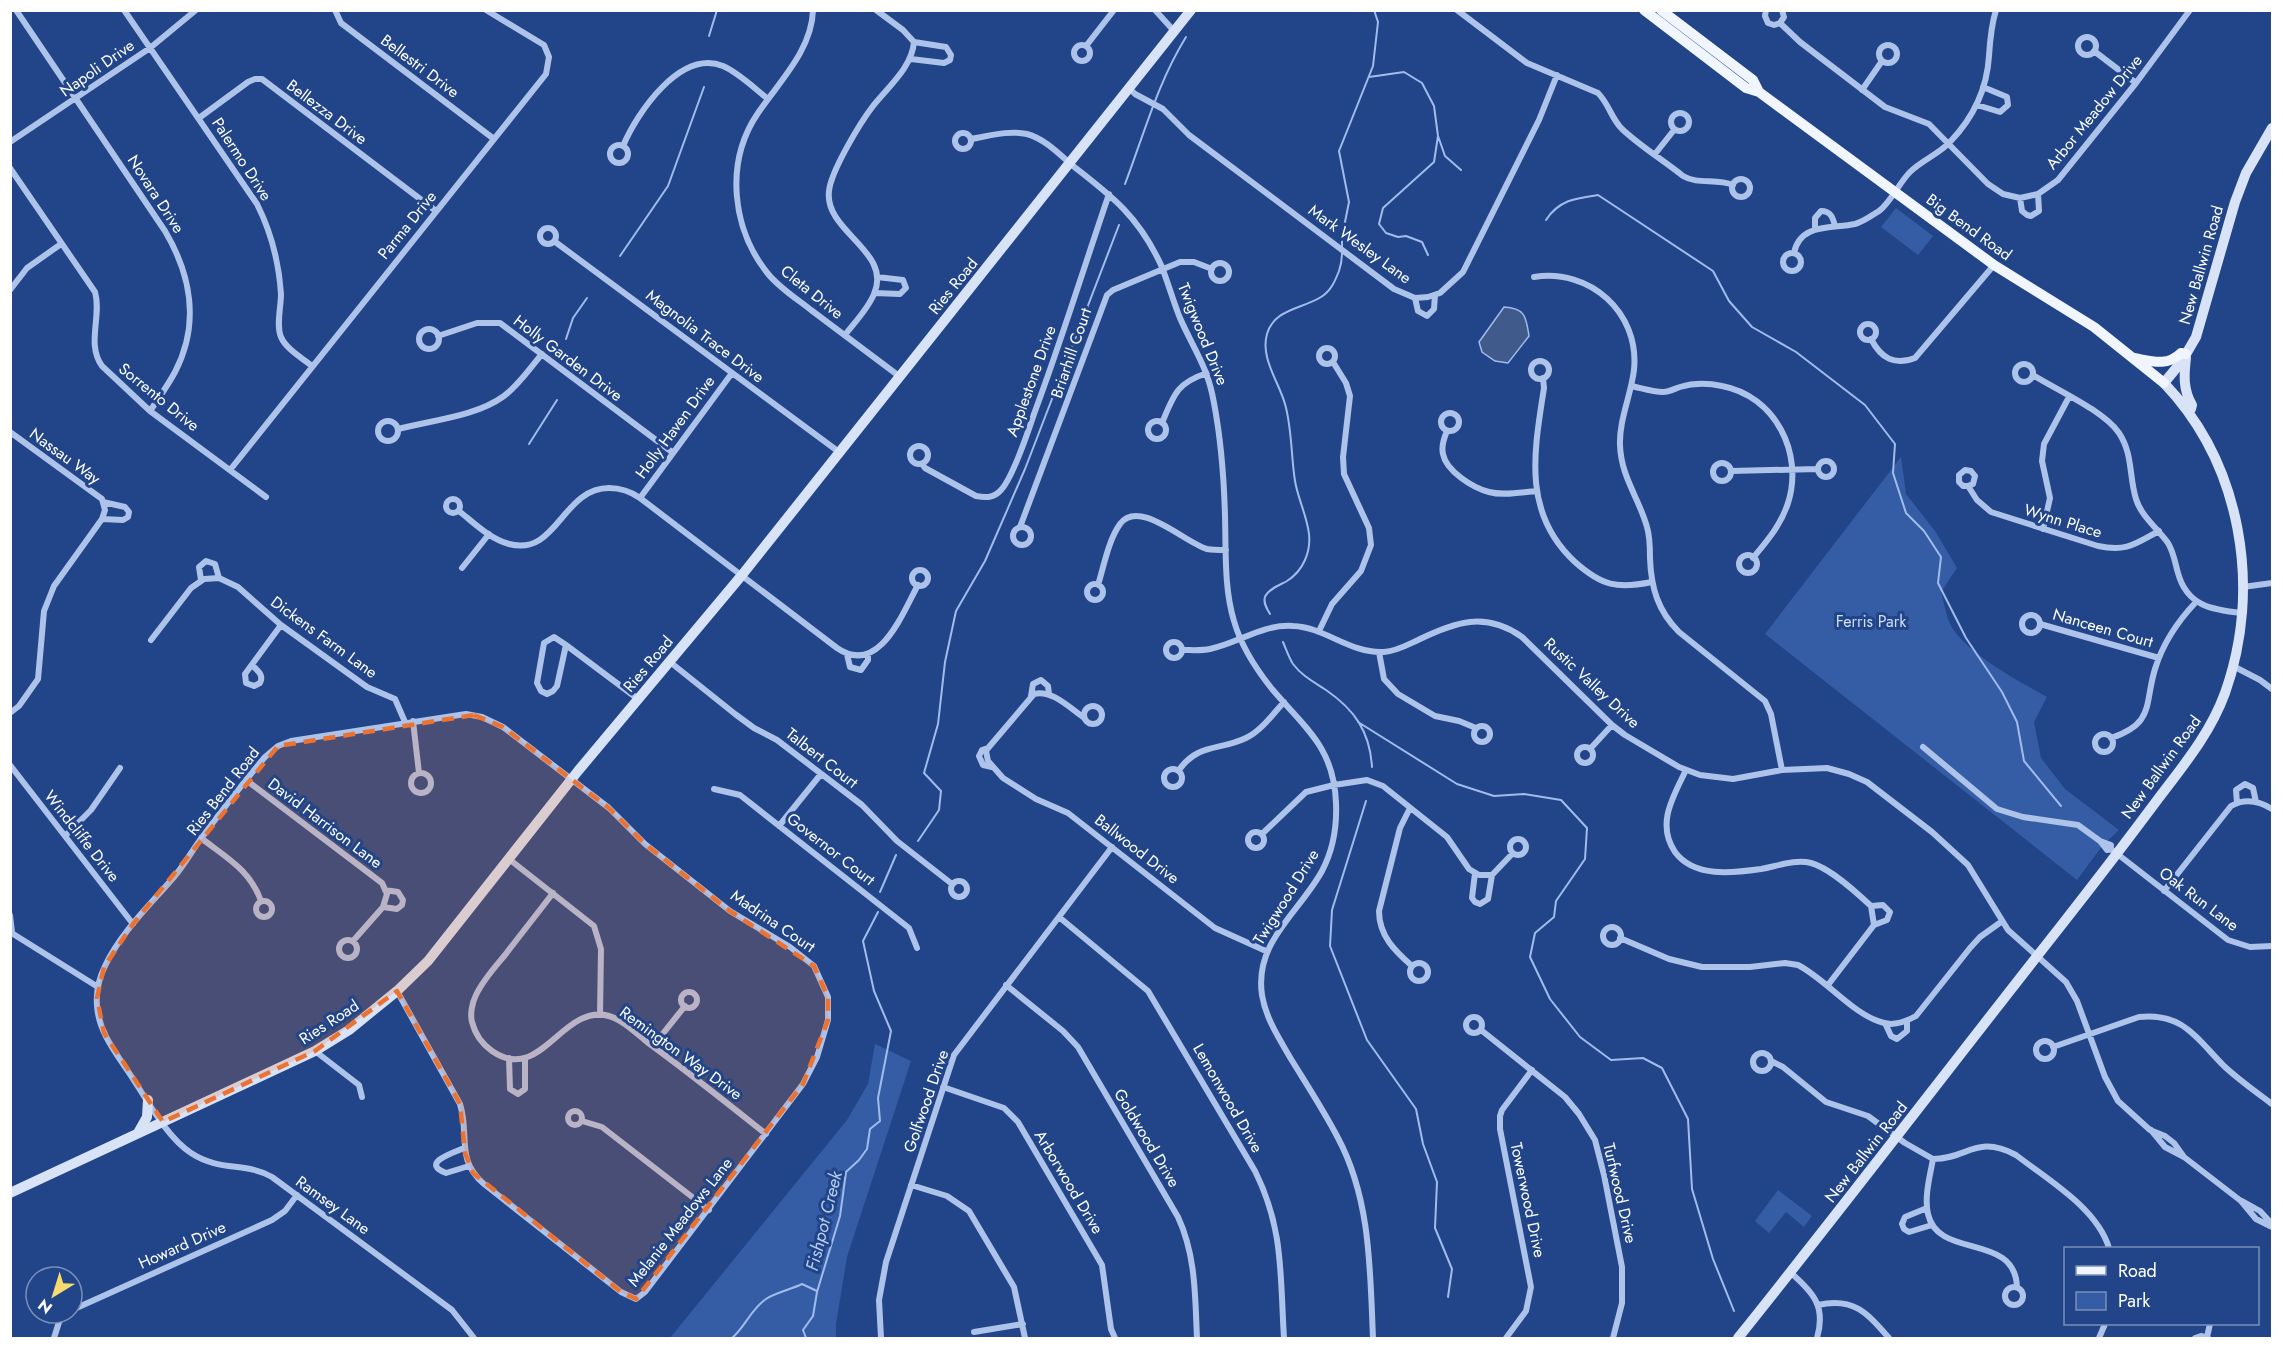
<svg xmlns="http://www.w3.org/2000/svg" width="2283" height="1349" viewBox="0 0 2283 1349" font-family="Jost,sans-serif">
	<rect width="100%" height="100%" fill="#214588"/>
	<!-- green -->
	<path fill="#355da5" d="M1896 208 1933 236 1918 255 1881 227Z
		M1901 457 1906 494 1935 531 1957 568 1941 592C1944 602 1946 615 1950 624 1965 653 2019 681 2047 697L2034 722 2041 758 2065 789 2119 830 2103 845 2077 880 1765 634Z
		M875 1044 911 1061 847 1257 836 1324V1338H670L847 1120 868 1084Z
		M1778 1190 1812 1216 1804 1227 1786 1212 1769 1233 1755 1221Z"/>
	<!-- water -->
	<path fill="#415a8c" stroke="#a1bceb" stroke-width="1.5" d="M1504 307C1526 308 1526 318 1529 336L1508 363 1495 361 1482 352 1479 342Z"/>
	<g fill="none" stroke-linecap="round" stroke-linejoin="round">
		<!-- stream -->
		<path stroke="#a1bceb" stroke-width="2" d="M709 36 717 10
			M1369 77 1404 72 1422 83 1434 106 1438 136 1445 156 1461 170
			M1125 184C1144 134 1158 82 1186 37
			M1546 220C1559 200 1576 198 1598 195L1713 271 1729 301 1752 327 1796 352 1865 405 1895 444 1893 473 1906 513 1924 531 1941 557 1938 583 1966 638 2002 692 2017 722 2024 761 2061 806
			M1342 248V237L1349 202 1339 151 1373 66 1378 22 1374 10
			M1428 255 1422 242 1406 236 1398 237 1386 233 1379 224 1383 208 1434 162 1438 136
			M620 256 668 186 704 87
			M566 339 573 318 587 298
			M529 444 557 400
			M1270 614C1267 609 1263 603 1265 597 1268 589 1280 585 1287 581 1303 571 1311 552 1309 534 1307 516 1298 499 1295 481 1291 456 1292 428 1285 404 1279 382 1260 358 1267 334 1274 309 1302 309 1321 297 1331 291 1335 281 1339 271 1341 265 1342 260 1342 253
			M1283 642C1286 649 1289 658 1293 664 1302 676 1314 682 1326 690 1355 710 1370 732 1372 767
			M1358 722 1457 784 1494 796 1524 794 1561 800 1587 828 1585 859 1556 901 1554 917 1535 933 1530 957 1550 999 1580 1037 1611 1060 1643 1058 1662 1068 1688 1119 1692 1189 1713 1259 1734 1311
			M1366 801 1332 910 1330 946 1367 1040 1416 1109 1423 1144 1437 1182 1435 1228 1452 1269 1448 1297
			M918 841 939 810 941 791 924 773 938 724 945 662 956 611 985 561 1025 469 1119 225
			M880 892 896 855
			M732 1338C745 1327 751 1309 766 1299 772 1294 792 1289 802 1284L817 1291
			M806 1338 803 1330 813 1316 817 1292 840 1216 846 1172 859 1160 867 1149 870 1129 880 1121 878 1098 891 1031 874 991 863 941 878 912"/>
		<!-- street -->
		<path stroke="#adc3ea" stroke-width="6" d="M16 10 165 231C191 275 200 324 175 372 168 385 159 398 150 411
			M124 10 257 204C271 232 279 263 281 294 281 307 276 325 281 337 286 349 302 358 312 366
			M335 10 341 23 494 139
			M813 10C812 50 779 82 758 113 724 163 732 230 769 275 781 289 797 299 811 310 840 332 870 354 899 376
			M876 10 903 30 914 42 946 47 951 55 950 60 944 63 911 59
			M1155 10 1174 31
			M1457 10 1527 63 1598 93C1609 104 1611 118 1622 129 1640 146 1663 160 1683 176 1698 185 1716 178 1733 185
			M1766 10 1765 16 1768 23 1774 25 1780 23
			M1780 23 1800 42 1885 107 1929 124 1988 184 2003 194 2020 198 2038 194 2058 180 2136 83 2190 10
			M1780 23 1784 17 1782 10
			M2078 46a9 9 0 1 1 18 0a9 9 0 1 1-18 0Z
			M1074 53a8 8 0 1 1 16 0a8 8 0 1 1-16 0Z
			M1879 54a9 9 0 1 1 18 0a9 9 0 1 1-18 0Z
			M1086 46 1114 10
			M2094 51 2136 83
			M1129 88 1135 94 1163 109 1189 135 1394 289 1415 298 1428 297 1440 293 1463 272 1539 120 1557 75
			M1862 90 1882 61
			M1977 105 2000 112 2008 105 2007 97 1983 87
			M1671 122a9 9 0 1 1 18 0a9 9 0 1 1-18 0Z
			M199 118 248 82 255 79H262L436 211
			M955 141a8 8 0 1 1 16 0a8 8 0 1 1-16 0Z
			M971 139C989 136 1008 130 1027 134 1045 139 1059 154 1073 166 1113 197 1139 217 1161 265 1168 282 1173 301 1180 318 1194 350 1208 367 1214 403 1221 440 1224 478 1225 516 1226 551 1224 588 1234 621 1241 646 1256 669 1272 689 1305 728 1334 747 1336 803 1337 826 1333 850 1322 871 1299 913 1254 942 1262 995 1266 1019 1279 1038 1291 1059 1307 1085 1324 1111 1338 1138 1371 1200 1370 1271 1373 1338
			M10 142 150 48 196 10
			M610 154a9 9 0 1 1 18 0a9 9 0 1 1-18 0Z
			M623 146C637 113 680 49 723 66 739 73 754 88 768 99
			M1655 154 1674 130
			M10 168 95 292C102 316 86 344 102 366L150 411 266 497
			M1732 188a9 9 0 1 1 18 0a9 9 0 1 1-18 0Z
			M2020 198 2022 211 2027 215 2031 216 2039 211 2038 194
			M540 236a8 8 0 1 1 16 0a8 8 0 1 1-16 0Z
			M1815 229V218L1821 211C1831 211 1833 218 1835 226
			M554 241 839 452
			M1794 253C1800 223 1831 229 1855 224 1863 222 1871 216 1879 211 1891 202 1899 183 1910 172 1922 160 1939 154 1950 142 1973 118 1987 89 1989 56 1990 40 1991 26 1996 10
			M1783 262a9 9 0 1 1 18 0a9 9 0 1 1-18 0Z
			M1211 272a9 9 0 1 1 18 0a9 9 0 1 1-18 0Z
			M1534 277C1589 268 1640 312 1634 370 1631 395 1619 420 1620 445 1621 477 1639 498 1647 527 1650 537 1650 548 1650 558 1651 588 1658 611 1679 632L1765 701 1771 714 1782 770
			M10 290 27 268 61 244
			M875 293 900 294 906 288 903 280 877 277
			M1415 298 1418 311 1427 316 1434 309 1435 295
			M1860 332a8 8 0 1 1 16 0a8 8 0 1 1-16 0Z
			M419 339a10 10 0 1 1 20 0a10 10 0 1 1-20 0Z
			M845 335C854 323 868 309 874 294 893 251 824 232 829 191 831 171 860 123 873 106 889 86 912 67 914 42
			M438 336 477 323H500L672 452
			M1871 339C1881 358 1894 366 1915 358L1994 265
			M1319 356a8 8 0 1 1 16 0a8 8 0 1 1-16 0Z
			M1531 370a9 9 0 1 1 18 0a9 9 0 1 1-18 0Z
			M2015 373a9 9 0 1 1 18 0a9 9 0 1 1-18 0Z
			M2033 375C2057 390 2104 411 2119 433 2133 454 2129 477 2136 499 2141 516 2158 529 2168 543 2174 553 2175 563 2178 573 2187 606 2212 610 2242 613
			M1543 378 1544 388C1534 452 1522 513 1575 562 1602 586 1617 589 1652 582
			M1631 386C1641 388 1652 392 1663 392 1669 392 1674 389 1680 387 1693 383 1708 383 1722 386 1775 396 1804 453 1788 503 1781 525 1767 541 1753 558
			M1441 422a9 9 0 1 1 18 0a9 9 0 1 1-18 0Z
			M1148 430a9 9 0 1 1 18 0a9 9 0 1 1-18 0Z
			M378 431a10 10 0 1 1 20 0a10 10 0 1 1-20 0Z
			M1162 423C1174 394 1177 383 1207 373
			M398 429C432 420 475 417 504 396 519 385 530 368 542 354
			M1447 431C1444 438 1441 446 1443 454 1446 471 1473 488 1489 492 1503 496 1522 492 1537 491
			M10 432 102 499 105 510 102 519 54 586 44 611 38 679 19 706 10 713
			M910 455a9 9 0 1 1 18 0a9 9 0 1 1-18 0Z
			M1818 469a8 8 0 1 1 16 0a8 8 0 1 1-16 0Z
			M1713 472a9 9 0 1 1 18 0a9 9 0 1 1-18 0Z
			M922 464 925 468 976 496C986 498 994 498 1001 490 1012 478 1028 432 1034 414 1061 342 1084 267 1109 194
			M230 470 546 74 549 57 544 45 486 10
			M1731 471 1818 469
			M1968 486 1973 484 1975 476 1971 471 1965 470 1959 475V482L1963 486H1968L1977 500 1991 512 2098 546C2127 552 2135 544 2159 531
			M640 498 732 373
			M446 506a7 7 0 1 1 14 0a7 7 0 1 1-14 0Z
			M459 511C474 523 490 539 509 544 557 557 562 488 609 488 621 488 630 491 640 498L837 648C879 677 902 614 918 585
			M102 519 123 520 128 517 129 512 125 507 103 502
			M1020 527 1107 295 1113 290 1180 262H1194L1212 269
			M1013 536a9 9 0 1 1 18 0a9 9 0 1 1-18 0Z
			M2043 529 2050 498 2042 461 2044 444 2069 397
			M1739 564a9 9 0 1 1 18 0a9 9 0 1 1-18 0Z
			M462 568 489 534
			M912 578a8 8 0 1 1 16 0a8 8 0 1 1-16 0Z
			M201 580 199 567 206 561 215 564 219 578
			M1087 592a8 8 0 1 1 16 0a8 8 0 1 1-16 0Z
			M1098 585C1104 566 1108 541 1120 524 1139 498 1185 543 1207 549 1213 550 1220 550 1226 550
			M2243 587 2272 583
			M2022 624a9 9 0 1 1 18 0a9 9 0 1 1-18 0Z
			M2040 624 2159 658
			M1319 631 1332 604 1361 571 1371 545 1369 528 1344 474 1343 457 1350 396 1346 383 1333 362
			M554 637 566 645 557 686 553 691 547 694 541 691 537 683 544 643Z
			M151 640 191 588 204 579 219 578 238 587 281 625 367 687 395 699 405 722
			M1166 650a8 8 0 1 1 16 0a8 8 0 1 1-16 0Z
			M566 645 638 699
			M1182 650C1191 650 1201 651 1210 649 1239 643 1262 624 1293 626 1325 627 1350 654 1384 652 1397 651 1407 645 1418 640 1455 622 1485 611 1522 637L1612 725 1625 735 1679 767 1700 775 1733 779 1782 770 1827 768 1849 774 1867 782 1932 832 1968 865 2008 930 2066 982 2077 1001 2105 1077 2118 1101 2150 1130 2165 1136 2174 1143 2184 1157
			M1379 652 1384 679 1398 694 1435 716 1459 721 1476 728
			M847 654 850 667 861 670 868 660V654
			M670 662 735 714 754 728 777 740 862 805 897 841 952 884
			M252 665C258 671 264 675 260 683L254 686 246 683 245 674 281 625
			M2233 666 2260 680 2272 689
			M1031 696 1033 684 1041 680 1048 686 1049 694
			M1084 715a9 9 0 1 1 18 0a9 9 0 1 1-18 0Z
			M1083 717C1070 708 1051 689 1034 694L989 747 986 751 988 761 1003 778 1036 799 1068 813 1215 928 1266 951
			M413 721 419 773
			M1474 734a8 8 0 1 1 16 0a8 8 0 1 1-16 0Z
			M2095 743a9 9 0 1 1 18 0a9 9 0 1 1-18 0Z
			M2111 738C2155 723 2144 705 2155 669 2163 643 2177 622 2196 602
			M1577 755a8 8 0 1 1 16 0a8 8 0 1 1-16 0Z
			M1923 747 1997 809 2023 817 2078 825 2100 841 2107 850 2111 849
			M988 748 982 750 979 756 983 765 992 767
			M1590 749 1612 725
			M10 765 133 924
			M1164 778a9 9 0 1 1 18 0a9 9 0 1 1-18 0Z
			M1179 770C1198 743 1219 751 1246 738 1261 731 1273 714 1284 702
			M1686 770C1673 797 1656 824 1675 852 1694 878 1733 873 1761 869 1778 866 1795 859 1811 863 1830 868 1856 892 1871 906L1874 925 1828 985
			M411 783a10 10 0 1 1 20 0a10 10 0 1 1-20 0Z
			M246 780 382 883 387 894 383 907 353 941
			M714 789 740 795 909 928 917 948
			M2237 803 2236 790 2245 784 2253 788 2256 802
			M1410 808 1400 828 1379 911C1379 936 1395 951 1412 966
			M779 826 821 774
			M1248 840a8 8 0 1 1 16 0a8 8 0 1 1-16 0Z
			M1262 834 1306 792 1334 785 1367 780 1383 786 1447 837 1469 869 1479 875H1492L1513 853
			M65 836 91 810 120 768
			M201 838C227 858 250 870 261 901
			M1510 847a8 8 0 1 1 16 0a8 8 0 1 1-16 0Z
			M2100 841 2111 845V849L2228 940 2250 947 2272 946
			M509 859 594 926 601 949 600 1015
			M1475 873 1472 898 1475 902 1480 904 1488 899 1492 875
			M951 889a8 8 0 1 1 16 0a8 8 0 1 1-16 0Z
			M2164 891 2231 806C2245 798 2259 801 2272 809
			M553 893C537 914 521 934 505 955 495 967 483 980 476 995 472 1003 470 1014 472 1022 475 1034 482 1044 492 1051 541 1085 562 1003 609 1016 623 1020 636 1033 647 1042 687 1071 727 1103 766 1134
			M256 909a8 8 0 1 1 16 0a8 8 0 1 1-16 0Z
			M1871 906 1883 905 1890 912 1887 920 1874 925
			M383 907 397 909 402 905 403 900 398 892 385 890
			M10 915 12 932
			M1059 917 1148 991 1255 1171C1284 1229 1280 1276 1284 1338
			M1603 936a9 9 0 1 1 18 0a9 9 0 1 1-18 0Z
			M10 932 98 987
			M1620 938 1669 959 1702 967H1750L1785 963 1798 965C1827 980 1853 1015 1884 1023 1895 1026 1907 1021 1916 1016L1970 948 1980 937 2001 922
			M339 949a9 9 0 1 1 18 0a9 9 0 1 1-18 0Z
			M1410 972a9 9 0 1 1 18 0a9 9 0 1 1-18 0Z
			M1006 985 1063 1031 1078 1047 1178 1217C1196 1256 1195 1296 1197 1338
			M397 991 460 1104C470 1135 455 1159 484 1184L621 1292 636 1299 645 1292 803 1084 817 1057 828 1020V997L814 966 790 947 730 911 645 844 609 808 503 727 482 717 466 714 291 741 278 746 265 757C243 783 223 809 203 836 193 849 185 864 174 877 150 905 121 932 105 966 99 978 96 993 97 1006 99 1035 120 1058 135 1082 150 1105 168 1138 191 1153 220 1172 246 1162 272 1177L452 1310 474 1338
			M681 1000a8 8 0 1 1 16 0a8 8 0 1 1-16 0Z
			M1466 1025a8 8 0 1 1 16 0a8 8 0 1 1-16 0Z
			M1885 1023 1891 1036 1897 1039 1907 1031V1021
			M1481 1030 1565 1097 1579 1114 1595 1140 1604 1175 1622 1267V1303L1613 1338
			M2036 1050a9 9 0 1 1 18 0a9 9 0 1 1-18 0Z
			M653 1046 685 1006
			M2053 1047 2139 1017C2183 1012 2197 1039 2224 1066 2239 1080 2256 1092 2272 1104
			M315 1051 359 1085 362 1097
			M1753 1062a9 9 0 1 1 18 0a9 9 0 1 1-18 0Z
			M509 1058 510 1089 518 1094 525 1089V1058
			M1771 1061 1783 1067 1826 1102 1868 1116 1905 1143 1933 1159C1968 1159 1976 1134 2016 1155 2048 1180 2097 1208 2109 1248
			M943 1087 1004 1108 1018 1122 1102 1265 1111 1329 1115 1338
			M568 1118a7 7 0 1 1 14 0a7 7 0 1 1-14 0Z
			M582 1121 602 1127 709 1210
			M2151 1130 2165 1147 2184 1157 2241 1201 2256 1219 2272 1227
			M464 1148C455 1152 419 1163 446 1173L469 1166
			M1933 1159C1930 1176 1924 1197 1928 1214 1938 1260 2015 1232 2017 1287
			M911 1185 947 1196 969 1211 1014 1287 1025 1338
			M2242 1201 2260 1211 2272 1224
			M1927 1208 1905 1217 1902 1224 1904 1229 1909 1232 1932 1225
			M1791 1273C1814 1293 1826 1307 1817 1338
			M2005 1296a9 9 0 1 1 18 0a9 9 0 1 1-18 0Z
			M1818 1305C1854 1297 1867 1313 1889 1338
			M72 1310 272 1220 285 1211 297 1195
			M974 1332 1023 1324
			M2207 1337 2210 1324
			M54 1338 59 1322 68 1313
			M881 1338 879 1300 886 1262 954 1055 1112 847
			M1506 1338 1526 1311 1531 1287 1500 1129V1116L1502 1110 1532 1070
			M2099 1338 2105 1324
			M2195 1338 2201 1336 2208 1338"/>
		<!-- secondary -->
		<path stroke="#d8e3f8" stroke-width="10" d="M2186 358C2184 375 2183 390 2192 405L2191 409
			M138 1133 147 1117 148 1100
			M10 1193 315 1051 349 1030 397 991 428 961 578 771 742 575 1191 10
			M1738 1338C1847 1202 1952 1064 2060 927 2093 885 2126 842 2158 799 2183 766 2210 734 2225 693 2262 588 2242 465 2164 383L2182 361 2196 337 2235 202 2246 173 2272 128"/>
		<!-- primary -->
		<path stroke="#f1f5fe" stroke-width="10" d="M1644 10 1746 88 1759 92 1994 265 2094 327 2164 383
			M1661 10 1753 80 1759 92
			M2134 358C2151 361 2167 367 2181 353L2186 354"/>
	</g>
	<!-- marked area -->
	<path fill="#eb7230" fill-opacity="0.2" stroke="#eb7230" stroke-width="4.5" stroke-dasharray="12 8" stroke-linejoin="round" d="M474 715 503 727 609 808 645 844 730 911 814 966 828 997V1020L803 1084 636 1299 621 1292 473 1173 465 1153 460 1104 397 991 315 1051 163 1122 104 1033 97 998 104 967 133 924 278 746Z"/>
	<g text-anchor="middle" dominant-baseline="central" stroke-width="6" stroke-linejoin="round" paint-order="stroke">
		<!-- street labels -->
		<g font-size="16" fill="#fff" stroke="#214588">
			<text transform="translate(420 66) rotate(37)">Bellestri Drive</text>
			<text transform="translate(97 68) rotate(-35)">Napoli Drive</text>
			<text transform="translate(327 112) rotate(37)">Bellezza Drive</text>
			<text transform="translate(2094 112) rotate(-51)">Arbor Meadow Drive</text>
			<text transform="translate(242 159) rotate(57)">Palermo Drive</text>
			<text transform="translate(156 194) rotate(57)">Novara Drive</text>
			<text transform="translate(407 225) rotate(-51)">Parma Drive</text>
			<text transform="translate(1969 227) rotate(36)">Big Bend Road</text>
			<text transform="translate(1360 244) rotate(36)">Mark Wesley Lane</text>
			<text transform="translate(2201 265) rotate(-74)">New Ballwin Road</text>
			<text transform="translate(953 286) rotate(-51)">Ries Road</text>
			<text transform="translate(812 292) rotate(39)">Cleta Drive</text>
			<text transform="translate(1203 334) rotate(68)">Twigwood Drive</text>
			<text transform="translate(705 336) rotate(37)">Magnolia Trace Drive</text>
			<text transform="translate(1071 353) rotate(-71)">Briarhill Court</text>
			<text transform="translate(568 358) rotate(37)">Holly Garden Drive</text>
			<text transform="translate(1031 381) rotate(-70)">Applestone Drive</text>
			<text transform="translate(159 397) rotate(39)">Sorrento Drive</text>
			<text transform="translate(675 427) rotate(-54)">Holly Haven Drive</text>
			<text transform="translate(65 456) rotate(36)">Nassau Way</text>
			<text transform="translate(2063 521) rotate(17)">Wynn Place</text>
			<text transform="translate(2103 628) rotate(16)">Nanceen Court</text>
			<text transform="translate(324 637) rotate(36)">Dickens Farm Lane</text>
			<text transform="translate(648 664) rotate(-50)">Ries Road</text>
			<text transform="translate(1592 683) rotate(43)">Rustic Valley Drive</text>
			<text transform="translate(822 758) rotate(38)">Talbert Court</text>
			<text transform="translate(2161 767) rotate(-54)">New Ballwin Road</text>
			<text transform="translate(223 791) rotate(-52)">Ries Bend Road</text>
			<text transform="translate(325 823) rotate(37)">David Harrison Lane</text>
			<text transform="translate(82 836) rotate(52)">Windcliffe Drive</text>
			<text transform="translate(831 849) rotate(38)">Governor Court</text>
			<text transform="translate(1137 849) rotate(38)">Ballwood Drive</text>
			<text transform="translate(1286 897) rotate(-58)">Twigwood Drive</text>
			<text transform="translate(2199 899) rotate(37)">Oak Run Lane</text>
			<text transform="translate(773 921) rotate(34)">Madrina Court</text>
			<text transform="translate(329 1022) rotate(-33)">Ries Road</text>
			<text transform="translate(681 1053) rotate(36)">Remington Way Drive</text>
			<text transform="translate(1228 1098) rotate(60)">Lemonwood Drive</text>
			<text transform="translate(926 1101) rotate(-71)">Golfwood Drive</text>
			<text transform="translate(1147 1138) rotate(59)">Goldwood Drive</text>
			<text transform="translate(1866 1152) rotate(-52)">New Ballwin Road</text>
			<text transform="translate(1069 1182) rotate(59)">Arborwood Drive</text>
			<text transform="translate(1620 1193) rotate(77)">Turfwood Drive</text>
			<text transform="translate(1528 1200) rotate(78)">Towerwood Drive</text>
			<text transform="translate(333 1205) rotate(36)">Ramsey Lane</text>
			<text transform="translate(680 1222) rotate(-52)">Melanie Meadows Lane</text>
			<text transform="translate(182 1245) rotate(-24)">Howard Drive</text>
		</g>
		<!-- park labels -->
		<g font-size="16" fill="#d1dff8" stroke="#214588">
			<text x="1871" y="621">Ferris Park</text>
		</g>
		<!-- water labels -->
		<g font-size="18" font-style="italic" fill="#b8cdf1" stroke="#214588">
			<text transform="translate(824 1221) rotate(-76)">Fishpot Creek</text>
		</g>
	</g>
	<!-- border -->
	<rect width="2283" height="1349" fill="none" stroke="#ffffff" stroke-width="24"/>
	<!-- legend -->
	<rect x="2064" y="1247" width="195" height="78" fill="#214588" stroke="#7a8fb8" stroke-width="1.5"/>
	<rect x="2076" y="1266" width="30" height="9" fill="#f1f5fe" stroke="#7a8fb8" stroke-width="1.5"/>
	<text x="2118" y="1277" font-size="18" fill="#ffffff">Road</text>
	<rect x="2076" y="1292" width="30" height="18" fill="#355da5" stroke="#7a8fb8" stroke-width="1.5"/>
	<text x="2118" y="1307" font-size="18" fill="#ffffff">Park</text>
	<!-- north arrow -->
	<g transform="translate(54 1295) rotate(218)"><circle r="28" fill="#214588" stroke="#7a8fb8" stroke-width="1.5"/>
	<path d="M0-4.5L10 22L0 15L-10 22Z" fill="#f6dc6e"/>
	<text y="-9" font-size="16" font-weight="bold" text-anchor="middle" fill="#ffffff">N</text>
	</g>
</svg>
